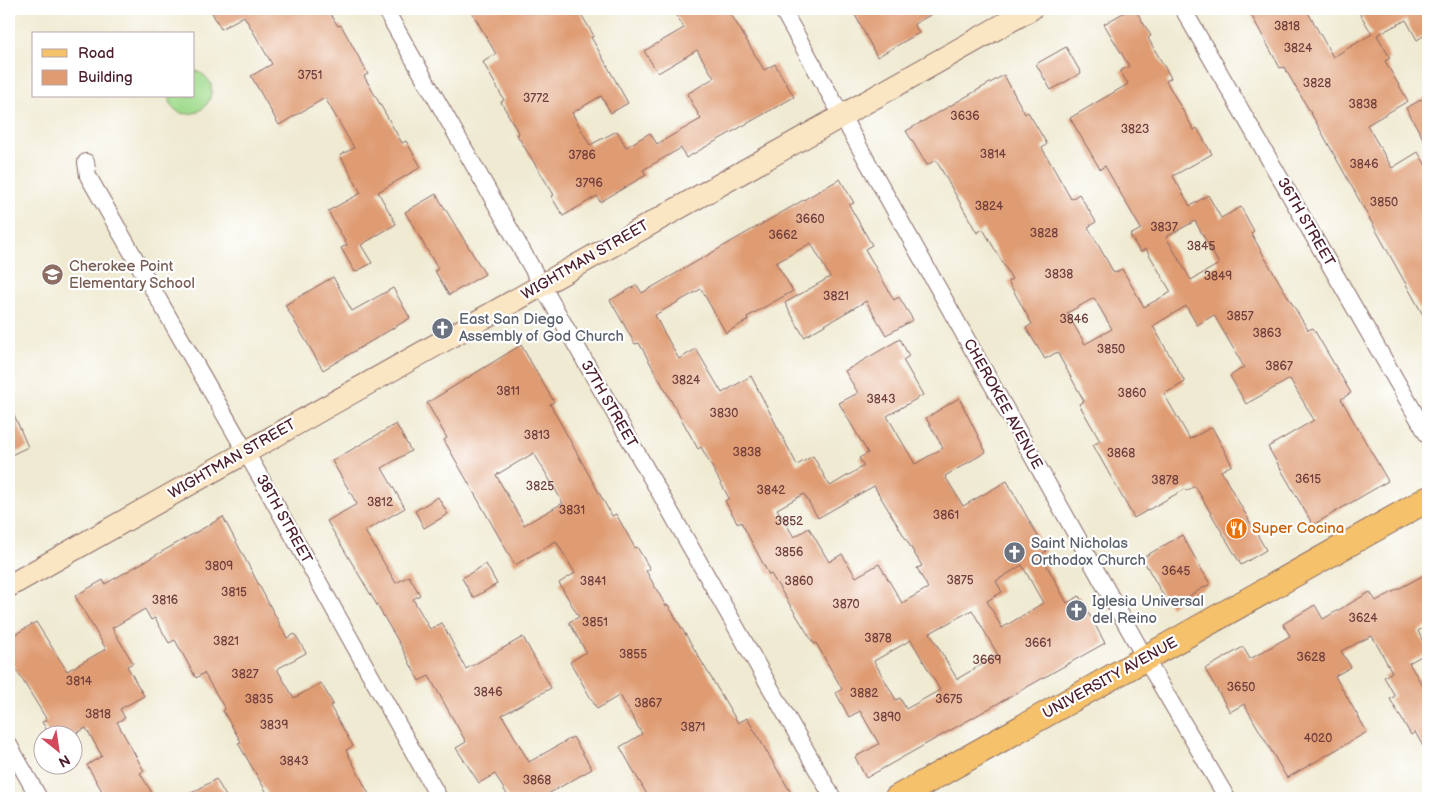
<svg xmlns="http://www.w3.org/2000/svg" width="1437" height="807" viewBox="0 0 1437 807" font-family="'Balsamiq Sans',sans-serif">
	<rect width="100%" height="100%" fill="#fff"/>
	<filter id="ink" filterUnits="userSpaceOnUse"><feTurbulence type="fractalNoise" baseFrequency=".02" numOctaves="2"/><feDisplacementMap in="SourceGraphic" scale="10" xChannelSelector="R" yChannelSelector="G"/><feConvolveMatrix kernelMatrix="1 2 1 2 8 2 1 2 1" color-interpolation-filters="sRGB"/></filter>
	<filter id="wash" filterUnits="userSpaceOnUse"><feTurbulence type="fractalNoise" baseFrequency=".0096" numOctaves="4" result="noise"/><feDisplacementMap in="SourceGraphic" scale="20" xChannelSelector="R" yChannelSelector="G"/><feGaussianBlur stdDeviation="1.12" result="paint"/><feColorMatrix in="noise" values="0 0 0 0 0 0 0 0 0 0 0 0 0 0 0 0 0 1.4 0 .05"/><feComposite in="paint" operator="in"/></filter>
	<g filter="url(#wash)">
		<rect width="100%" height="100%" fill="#efead1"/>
		<!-- green -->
		<path fill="#a2dc8f" stroke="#767e5d" d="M194 70 204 75 211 83C216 120 168 123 170 96H194Z"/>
		<g id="blocks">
			<!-- building -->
			<path fill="#df9b72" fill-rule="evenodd" d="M210 9H327L338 26 341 25 368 74 364 76 402 143 406 141 421 167 378 192 396 224 361 245 372 263 355 272 341 248 347 245 328 211 361 193 340 155 354 148 325 98 279 125 251 76 272 64 244 16 221 29Z
				M470 9H578L594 36 591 37 628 103 611 113 601 96 572 113 590 145 617 131 626 147 650 133 657 144 701 119 687 94 714 78 697 50 658 73 644 51 684 28 673 9H728L764 70 775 64 794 97 686 158 681 148 643 170 646 175 600 202 597 196 563 216 551 196 554 195 517 135 519 134 501 102 504 100 483 62 496 54Z
				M852 9H941L914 24 919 33 877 57Z
				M1130 9H1135L1151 36 1148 38 1171 78 1166 81 1194 130 1197 128 1212 154 1173 176 1190 206 1208 195 1221 218 1241 207 1254 231 1251 233 1269 265 1308 330 1313 328 1351 393 1341 399 1388 481 1313 525 1268 447 1314 420 1290 379 1246 404 1230 376 1244 367 1214 315 1197 325 1186 306 1153 326 1185 382 1164 394 1190 439 1212 427 1232 465 1221 471 1266 550 1241 565 1195 486 1186 491 1185 489 1134 518 1093 445 1100 441 1079 404 1084 401 1057 352 1045 359 1026 328 1032 324 1008 281 1012 279 983 229 977 233 936 160 927 165 906 131 1004 75 1025 114 1028 112 1047 144 1042 148 1071 199 1079 194 1096 222 1088 227 1114 273 1122 269 1144 307 1171 292 1146 249 1140 252 1130 235 1141 229 1105 166 1100 169 1070 118 1128 84 1120 71 1129 66 1104 24ZM1195 221 1219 264 1191 280 1166 237ZM1094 298 1112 329 1085 344 1067 313Z
				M1248 9H1306L1333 57 1372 34 1357 9H1428V33L1417 40 1406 20 1377 35 1390 58 1385 61 1408 101 1367 125 1392 168 1418 152 1428 169V324L1316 122 1284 67 1280 68Z
				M1066 47 1081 73 1051 90 1036 64Z
				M1428 96V147L1406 108Z
				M840 179 854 203 849 205 872 245 865 249 894 300 899 297 913 320 886 335 866 301 804 337 785 303 830 277 811 243 776 263 793 291 747 317 748 320 726 333 701 289 655 315 662 329 679 359 696 349 722 393 751 376 797 465 813 456 830 486 864 466 859 458 868 453 839 403 858 393 845 371 900 339 909 356 903 360 923 395 887 416 915 464 943 448 926 418 959 398 986 452 945 476 963 506 1007 481 1046 551 1041 555 1067 603 1079 596 1105 643 866 778 855 757 879 744 860 711 849 717 836 693 842 689 816 643 814 644 771 574 769 575 741 522 738 524 725 501 729 498 701 447 698 449 639 343 635 344 610 300 637 285 642 293ZM874 486 922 566 917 568 928 588 902 603 879 564 856 577 842 554 829 562 809 528 794 537 777 509 804 494 818 518ZM1022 565 1043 603 1002 628 987 601 1002 592 996 581ZM972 610 998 655 957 679 930 633ZM911 640 940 690 906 709 900 698 896 700 874 661Z
				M436 194 485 274 449 295 435 271 438 269 405 212Z
				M333 277 352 311 393 288 410 318 323 370 285 305Z
				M521 345 554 402 550 404 589 475 612 516 616 514 635 548 637 547 650 569 646 571 666 606 668 605 738 723 747 718 794 798H649L620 747 642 734 620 695 597 709 570 662 586 652 569 622 579 617 559 583 575 573 556 541 515 565 444 440 447 438 427 403ZM534 453 563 503 524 525 496 475Z
				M9 403 28 447 9 456Z
				M396 424 411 451 382 468 405 508 365 531 396 583 409 576 420 595 413 599 430 629 442 623 466 669 523 637 551 688 502 715 529 762 573 737 592 769 541 798H509L495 774 479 783 456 748 466 742 429 676 419 681 400 644 327 521 357 504 332 461Z
				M438 497 448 514 424 528 415 511Z
				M223 517 287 638 295 634 306 653 277 669 294 698 321 683 333 704 330 706 353 746 346 750 371 798H270L238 743 241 742 223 711 225 709 204 673 196 678 175 640 169 643 155 618 151 620 145 609 112 628 133 663 127 666 144 696 120 709 125 718 117 722 144 771 140 773 155 798H106L87 765 102 756 86 728 75 734H49L42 722 47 720 9 658V638L36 622 67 671 106 649 75 596 103 580 105 584Z
				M1182 535 1210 584 1170 607 1142 558Z
				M486 564 497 584 473 598 462 578Z
				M1428 573V625L1418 631 1428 652 1409 663 1428 695V755L1415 732 1411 735 1390 699 1395 696 1384 677 1392 672 1372 636 1341 651 1351 667 1335 676 1367 732 1287 778 1244 704 1230 712 1205 669 1243 647 1250 659 1290 636 1283 624 1315 605 1323 619 1370 592 1376 601Z
				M216 779 227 798H183Z"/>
		</g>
	</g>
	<g filter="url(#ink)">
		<use href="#blocks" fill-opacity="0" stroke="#846665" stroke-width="1"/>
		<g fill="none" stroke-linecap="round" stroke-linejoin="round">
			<defs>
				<path id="street" d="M385 9 833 798
					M782 9 1145 658 1227 798
					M1183 9 1428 436
					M86 162 88 176 263 482 439 798
					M9 745 39 798"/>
				<path id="secondary" d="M9 586 1031 9"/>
				<path id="primary" d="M897 798 1428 499"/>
			</defs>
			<!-- street casing -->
			<use href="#street" stroke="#846665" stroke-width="18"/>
			<!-- secondary casing -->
			<use href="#secondary" stroke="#846665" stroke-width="24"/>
			<!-- primary casing -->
			<use href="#primary" stroke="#846665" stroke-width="27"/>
			<!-- street -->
			<use href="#street" stroke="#fff" stroke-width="16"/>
			<!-- secondary -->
			<use href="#secondary" stroke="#fbe6c4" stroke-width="22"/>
			<!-- primary -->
			<use href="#primary" stroke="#f5c16b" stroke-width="25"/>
		</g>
	</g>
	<!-- icons -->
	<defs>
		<symbol id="school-disc" viewBox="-11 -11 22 22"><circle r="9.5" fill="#8d6e63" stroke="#fff"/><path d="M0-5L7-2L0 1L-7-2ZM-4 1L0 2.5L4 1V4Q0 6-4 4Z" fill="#fff"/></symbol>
		<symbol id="church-disc" viewBox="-11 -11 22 22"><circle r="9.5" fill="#6b7280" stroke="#fff"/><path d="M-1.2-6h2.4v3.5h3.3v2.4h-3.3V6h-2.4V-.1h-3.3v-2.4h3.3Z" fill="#fff"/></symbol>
		<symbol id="restaurant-disc" viewBox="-11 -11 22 22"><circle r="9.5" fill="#e8710a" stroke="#fff"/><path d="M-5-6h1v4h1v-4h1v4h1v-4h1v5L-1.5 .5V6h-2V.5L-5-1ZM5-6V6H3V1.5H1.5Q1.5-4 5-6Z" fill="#fff"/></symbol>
	</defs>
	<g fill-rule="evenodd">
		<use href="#school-disc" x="40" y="262" width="25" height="25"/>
		<use href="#church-disc" x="430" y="316" width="25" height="25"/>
		<use href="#restaurant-disc" x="1224" y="516" width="25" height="25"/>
		<use href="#church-disc" x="1002" y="540" width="25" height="25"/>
		<use href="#church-disc" x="1064" y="598" width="25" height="25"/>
	</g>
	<g text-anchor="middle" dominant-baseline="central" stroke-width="4.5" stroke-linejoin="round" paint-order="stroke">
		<!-- number labels -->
		<g font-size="12" fill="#6f3e3d">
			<text x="1287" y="26">3818</text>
			<text x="1298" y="48">3824</text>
			<text x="310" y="75">3751</text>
			<text x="1317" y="83">3828</text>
			<text x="536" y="98">3772</text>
			<text x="1363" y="104">3838</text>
			<text x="965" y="116">3636</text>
			<text x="1135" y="129">3823</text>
			<text x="993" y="154">3814</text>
			<text x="582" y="155">3786</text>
			<text x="1364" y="164">3846</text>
			<text x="589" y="183">3796</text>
			<text x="1384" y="202">3850</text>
			<text x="989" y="206">3824</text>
			<text x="810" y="219">3660</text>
			<text x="1164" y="227">3837</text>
			<text x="1044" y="233">3828</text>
			<text x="783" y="235">3662</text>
			<text x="1201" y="246">3845</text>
			<text x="1059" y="274">3838</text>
			<text x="1218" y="276">3849</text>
			<text x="836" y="296">3821</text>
			<text x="1240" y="316">3857</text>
			<text x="1074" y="319">3846</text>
			<text x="1267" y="333">3863</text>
			<text x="1111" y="349">3850</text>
			<text x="1279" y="366">3867</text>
			<text x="686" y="380">3824</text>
			<text x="508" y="391">3811</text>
			<text x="1132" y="393">3860</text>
			<text x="881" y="399">3843</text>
			<text x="724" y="413">3830</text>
			<text x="537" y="435">3813</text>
			<text x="747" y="452">3838</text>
			<text x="1121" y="453">3868</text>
			<text x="1308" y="479">3615</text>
			<text x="1165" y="480">3878</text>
			<text x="540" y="486">3825</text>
			<text x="771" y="490">3842</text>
			<text x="380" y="502">3812</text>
			<text x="572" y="510">3831</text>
			<text x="946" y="515">3861</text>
			<text x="789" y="521">3852</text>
			<text x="789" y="552">3856</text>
			<text x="219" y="566">3809</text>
			<text x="1176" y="571">3645</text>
			<text x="960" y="580">3875</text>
			<text x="593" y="581">3841</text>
			<text x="799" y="581">3860</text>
			<text x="234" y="592">3815</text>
			<text x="165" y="600">3816</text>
			<text x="846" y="604">3870</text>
			<text x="1363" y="618">3624</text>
			<text x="595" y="622">3851</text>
			<text x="878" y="638">3878</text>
			<text x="226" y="641">3821</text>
			<text x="1038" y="643">3661</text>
			<text x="633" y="654">3855</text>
			<text x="1311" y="657">3628</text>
			<text x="987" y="660">3669</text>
			<text x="245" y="674">3827</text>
			<text x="79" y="681">3814</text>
			<text x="1241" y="687">3650</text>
			<text x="488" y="692">3846</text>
			<text x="864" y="693">3882</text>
			<text x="259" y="699">3835</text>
			<text x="949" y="699">3675</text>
			<text x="648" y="703">3867</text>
			<text x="98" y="714">3818</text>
			<text x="887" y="717">3890</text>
			<text x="274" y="725">3839</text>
			<text x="693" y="727">3871</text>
			<text x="1318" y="738">4020</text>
			<text x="294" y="761">3843</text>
			<text x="537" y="780">3868</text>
		</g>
		<!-- street labels -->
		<g font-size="15" fill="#4a1f2b" stroke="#fff">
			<text transform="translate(1306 222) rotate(60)">36TH STREET</text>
			<text transform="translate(585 260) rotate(-30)">WIGHTMAN STREET</text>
			<text transform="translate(609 404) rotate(60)">37TH STREET</text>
			<text transform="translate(1003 404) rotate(61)">CHEROKEE AVENUE</text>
			<text transform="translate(232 459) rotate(-30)">WIGHTMAN STREET</text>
			<text transform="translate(284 519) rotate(61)">38TH STREET</text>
			<text transform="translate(1110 678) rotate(-29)">UNIVERSITY AVENUE</text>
		</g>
		<!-- education labels -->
		<g font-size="15" fill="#785e54" stroke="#fff" text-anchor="start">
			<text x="69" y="266">Cherokee Point<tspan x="69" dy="17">Elementary School</tspan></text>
		</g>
		<!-- worship labels -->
		<g font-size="15" fill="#5b616d" stroke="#fff" text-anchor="start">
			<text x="459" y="319">East San Diego<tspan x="459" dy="17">Assembly of God Church</tspan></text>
			<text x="1031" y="543">Saint Nicholas<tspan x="1031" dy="17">Orthodox Church</tspan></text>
			<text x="1092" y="601">Iglesia Universal<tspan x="1092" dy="17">del Reino</tspan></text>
		</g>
		<!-- food labels -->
		<g font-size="15" fill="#c56008" stroke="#fff" text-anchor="start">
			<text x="1252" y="528">Super Cocina</text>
		</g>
	</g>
	<!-- margin -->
	<rect width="1437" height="807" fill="none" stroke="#fff" stroke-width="30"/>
	<!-- legend -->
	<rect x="32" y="32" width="162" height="65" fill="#ffffff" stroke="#b7a5aa"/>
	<rect x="42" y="49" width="25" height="8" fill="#f5c16b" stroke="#b7a5aa"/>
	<text x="78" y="58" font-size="15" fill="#4a1f2b">Road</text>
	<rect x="42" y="70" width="25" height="15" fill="#df9b72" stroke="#b7a5aa"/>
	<text x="78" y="82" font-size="15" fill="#4a1f2b">Building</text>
	<!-- north arrow -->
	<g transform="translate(58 750) rotate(150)"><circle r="24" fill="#ffffff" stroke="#b7a5aa"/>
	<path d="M0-4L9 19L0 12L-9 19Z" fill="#d1495b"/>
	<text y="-8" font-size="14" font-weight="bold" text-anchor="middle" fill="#4a1f2b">N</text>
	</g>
</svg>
